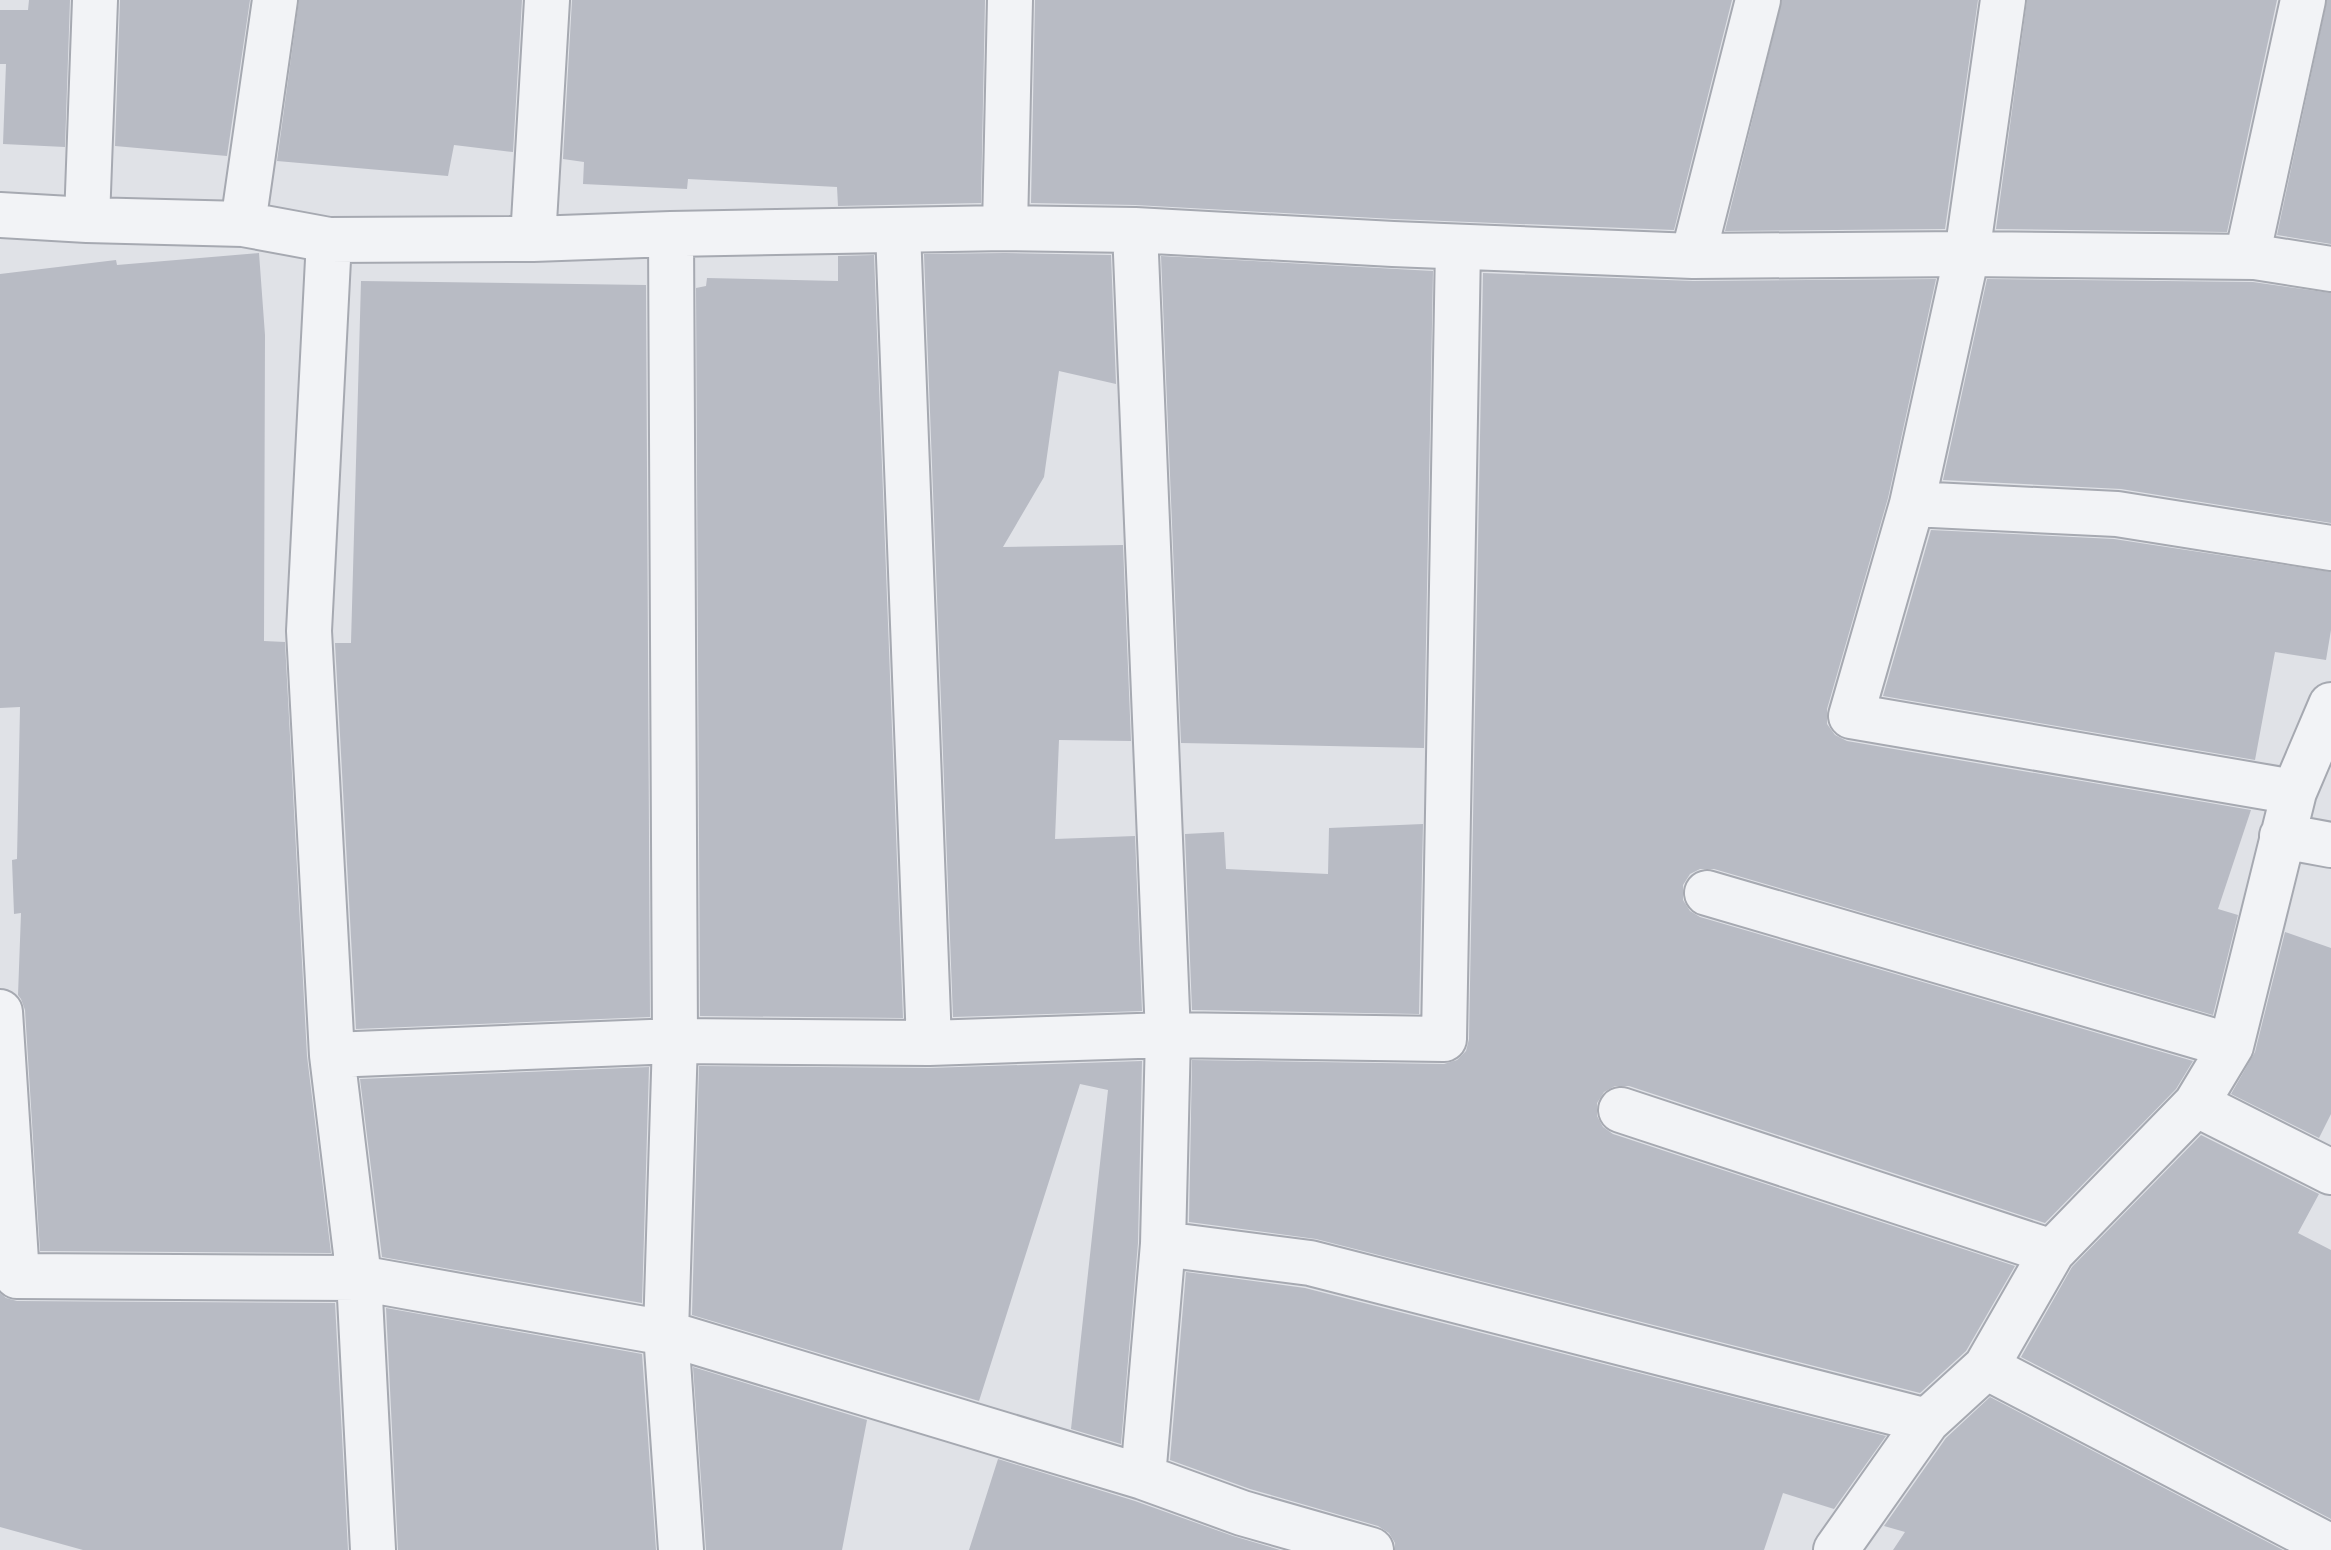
<svg xmlns="http://www.w3.org/2000/svg" width="2331" height="1550" viewBox="0 0 2331 1550" font-family="'IBM Plex Sans',sans-serif">
	<rect width="100%" height="100%" fill="#e0e2e7"/>
	<!-- building -->
	<path fill="#b8bbc4" d="M29 0H70L65 147 3 144 6 64H0V10H28Z
		M120 0H250L227 156 115 146Z
		M299 0H522L513 152 454 145 448 176 277 161Z
		M572 0H985L981 203 838 206 837 187 688 179 687 189 583 184 584 162 563 159Z
		M1035 0H1732L1674 230 1394 219 1135 205 1031 203Z
		M1782 0H1978L1945 229 1725 231Z
		M2027 0H2277L2227 232 1996 229Z
		M2327 0H2331V244L2277 235Z
		M259 253 265 335 264 641 285 642 307 1056 331 1253 40 1251 25 1010 21 999 18 995 21 913 14 914 12 860 17 859 20 707 0 708V274L116 260 117 265Z
		M1005 253 1111 255 1116 384 1059 371 1044 477 1003 547 1123 545 1131 741 1059 740 1055 839 1135 836 1142 1011 953 1017 924 254Z
		M874 255 903 1018 700 1016 696 288 706 286 707 278 838 281V256Z
		M1161 256 1433 271 1424 748 1181 743Z
		M1483 273 1693 281 1936 279 1888 498 1827 709V724L1835 735 1847 741 2251 810 2218 909 2238 915 2213 1015 1714 869H1700L1690 874 1683 885V900L1690 911 1700 917 2193 1061 2176 1089 2045 1223 1629 1086H1615L1604 1092 1597 1103V1116L1603 1127 1613 1134 2015 1266 1966 1351 1920 1393 1316 1239 1189 1222 1192 1060 1444 1064 1457 1060 1466 1051 1469 1039Z
		M1987 279 2253 282 2331 293V523L2121 489 1943 480Z
		M361 281 646 285 650 1017 356 1029 335 643H351Z
		M1931 530 2114 539 2331 572V630L2326 660 2275 652 2255 760 1883 696Z
		M1423 824 1419 1014 1192 1010 1185 834 1224 832 1226 869 1328 874 1329 828Z
		M2285 932 2331 948V1114L2319 1138 2231 1094 2255 1052Z
		M1142 1061 1138 1243 1121 1444 1071 1429 1108 1090 1080 1084 979 1401 692 1315 699 1066 929 1068Z
		M649 1067 642 1303 382 1257 360 1079Z
		M2201 1135 2319 1194 2298 1233 2331 1250V1519L2021 1357 2072 1267Z
		M1186 1272 1305 1288 1886 1436 1834 1509 1783 1493 1764 1550H1395V1543L1389 1533 1378 1526 1250 1489 1170 1460Z
		M0 1293 6 1298 17 1301 335 1303 348 1550H83L0 1527Z
		M386 1308 642 1354 656 1550H398Z
		M693 1367 867 1420 842 1550H706Z
		M1990 1397 2283 1550H1893L1905 1532 1884 1526 1946 1438Z
		M998 1459 1135 1501 1233 1536 1280 1550H969Z"/>
	<g fill="none" stroke-linecap="round" stroke-linejoin="round">
		<defs>
			<path id="minor" d="M2003 0 1967 254 1912 504 1851 716 2294 792
				M0 215 87 220 243 224 329 240 533 239 671 234 1005 228 1135 230 1393 244 1693 256 1967 254 2255 257 2331 269
				M87 220 95 0
				M243 224 275 0
				M1005 228 1010 0
				M1135 230 1168 1035 1163 1244 1143 1477
				M898 231 929 1043
				M671 234 675 1041 666 1333 681 1550
				M533 239 547 0
				M329 240 309 631 332 1055 359 1278 373 1550
				M1693 256 1758 0
				M2247 257 2303 0
				M1912 504 2117 514 2331 548
				M2282 836 2331 845
				M1707 893 2231 1046
				M0 1012 17 1276 359 1278 666 1333 1143 1477 1242 1513 1371 1550
				M332 1055 675 1041 929 1043 1168 1035 1444 1039 1458 247
				M2196 1104 2331 1172
				M1621 1110 2052 1252
				M1163 1244 1310 1263 1927 1421
				M1986 1367 2331 1547
				M1836 1550 1927 1421 1986 1367 2052 1252 2196 1104 2231 1046 2294 792 2331 705"/>
		</defs>
		<!-- minor casing -->
		<use href="#minor" stroke="#a6a9b1" stroke-width="48"/>
		<!-- minor -->
		<use href="#minor" stroke="#f2f3f6" stroke-width="44"/>
	</g>
</svg>
